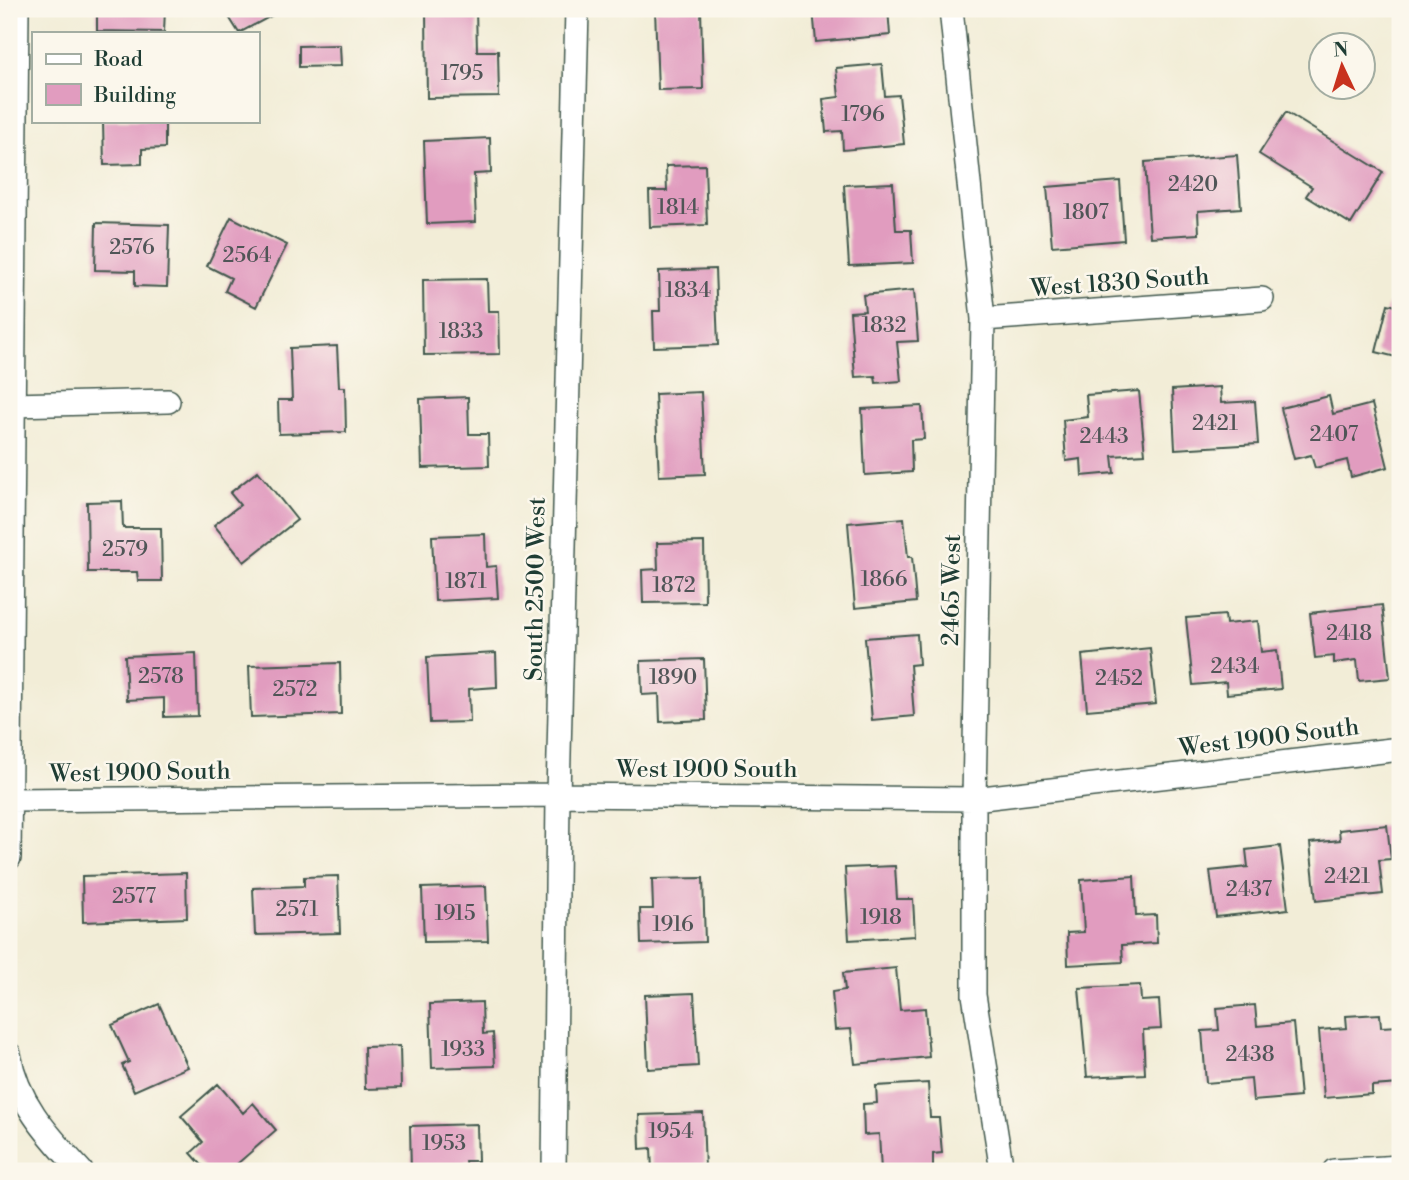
<svg xmlns="http://www.w3.org/2000/svg" width="1409" height="1180" viewBox="0 0 1409 1180" font-family="'Libre Bodoni',serif">
	<rect width="100%" height="100%" fill="#fbf7ec"/>
	<filter id="ink" filterUnits="userSpaceOnUse"><feTurbulence type="fractalNoise" baseFrequency=".0143" numOctaves="2"/><feDisplacementMap in="SourceGraphic" scale="14" xChannelSelector="R" yChannelSelector="G"/><feConvolveMatrix kernelMatrix="1 2 1 2 8 2 1 2 1" color-interpolation-filters="sRGB"/></filter>
	<filter id="wash" filterUnits="userSpaceOnUse"><feTurbulence type="fractalNoise" baseFrequency=".00686" numOctaves="4" result="noise"/><feDisplacementMap in="SourceGraphic" scale="28" xChannelSelector="R" yChannelSelector="G"/><feGaussianBlur stdDeviation="1.57" result="paint"/><feColorMatrix in="noise" values="0 0 0 0 0 0 0 0 0 0 0 0 0 0 0 0 0 1.4 0 .05"/><feComposite in="paint" operator="in"/></filter>
	<g filter="url(#wash)">
		<rect width="100%" height="100%" fill="#f2edd7"/>
		<g id="blocks">
			<!-- building -->
			<path fill="#e19cbf" d="M97 9H165L164 32 97 31Z
				M224 9H284L239 33Z
				M476 9 477 51H498L499 97 427 98 426 10Z
				M655 9H701L703 89 658 90Z
				M813 9H888L890 35 816 42Z
				M340 45 341 66 299 67V46Z
				M882 64 885 96 899 95 904 144 843 150 842 131 826 132 823 99 839 97 836 68Z
				M1286 112 1383 172 1351 224 1306 196 1312 187 1259 154Z
				M103 121H165V148L142 149V164L104 165Z
				M490 138 491 173 474 174 476 222 427 224 424 141Z
				M1237 155 1241 208 1198 211 1199 234 1150 237 1145 162Z
				M705 165 707 225 650 227 649 191H667L666 166Z
				M1120 181 1124 240 1052 246 1047 187Z
				M893 183 896 230H911L913 263 849 266 844 185Z
				M231 217 287 245 256 307 225 291 231 278 207 266Z
				M96 223 169 225 167 287 135 286V271L95 270Z
				M715 269 718 345 654 347 653 311H660L659 271Z
				M487 279 488 311H499L500 354 424 355 423 280Z
				M914 290 918 341 897 342 901 381 876 383 875 376 855 377 850 312 865 311 863 295Z
				M1388 304 1400 307V358L1376 352Z
				M337 346 339 387H345L346 432 279 434 278 400H292L290 348Z
				M1220 387 1221 403 1255 401 1258 444 1175 449 1172 390Z
				M1139 391 1145 454 1112 456 1114 473 1082 476 1081 459 1066 461 1063 420 1088 417 1086 395Z
				M701 392 705 474 659 476 655 394Z
				M1329 396 1333 414 1372 404 1388 467 1351 477 1347 460 1315 468 1311 455 1294 459 1281 408Z
				M468 397 469 434H488L489 466 422 468 420 399Z
				M922 406 924 439 911 440 912 472 865 475 862 409Z
				M258 471 297 520 244 562 214 525 240 505 230 493Z
				M122 501 123 528H161L162 581H138L137 572H88L87 502Z
				M904 518 908 557H912L916 602 855 608 848 523Z
				M485 534 486 567 496 566 498 598 435 601 432 536Z
				M704 542 705 602 643 603 642 570 658 569 657 543Z
				M1382 605 1390 678 1359 681 1357 660 1334 663V656L1315 658 1310 613Z
				M1225 615 1226 624 1258 621 1261 652 1277 650 1281 689 1227 694 1226 682 1193 685 1186 618Z
				M917 634 919 664 910 665 914 716 872 720 865 638Z
				M1150 648 1156 704 1087 710 1082 655Z
				M196 653 198 716 164 717V698L127 700 125 656Z
				M496 653 497 687 469 689 470 722 430 723 427 657Z
				M704 659 706 720 660 722 659 694 642 695 641 661Z
				M340 663 341 714 251 717 249 666Z
				M1387 825 1391 859 1379 860 1383 894 1316 901 1310 843 1340 840 1339 830Z
				M1280 846 1288 909 1216 917 1210 871 1248 867 1246 850Z
				M895 866 897 899H913L915 936 849 940 845 868Z
				M186 873 187 918 83 922 82 876Z
				M338 876 340 933 255 935 253 888 304 886V877Z
				M1134 876 1136 916 1156 915 1157 943 1122 945 1123 962 1068 965 1067 933 1084 932 1081 880Z
				M703 878 705 942 641 944 640 909H653L652 879Z
				M486 886 488 941 424 942 422 888Z
				M896 968 900 1010 925 1008 929 1057 855 1064 851 1029 835 1030 832 992 845 990 843 973Z
				M1140 985 1141 1001 1159 1000 1161 1029 1143 1030 1145 1074 1087 1077 1079 988Z
				M694 993 698 1066 648 1069 645 995Z
				M482 1002 483 1034 493 1033 495 1066 432 1068 430 1004Z
				M159 1004 188 1067 134 1091 122 1065 129 1062 112 1025Z
				M1255 1005 1257 1026 1293 1023 1300 1097 1253 1101 1251 1079 1206 1083 1202 1031 1219 1030 1217 1008Z
				M1380 1014 1381 1027 1400 1026V1084L1372 1086V1094L1324 1098 1319 1030 1347 1028 1346 1016Z
				M400 1046 401 1088 365 1089 364 1047Z
				M928 1083 930 1118H939L942 1153 933 1154V1170L881 1171 879 1134 864 1135 863 1104 877 1103 876 1086Z
				M218 1084 243 1113 253 1103 276 1130 229 1171H207L191 1153 203 1142 181 1116Z
				M703 1113 705 1171H652L651 1148 640 1149 639 1115Z
				M477 1124 478 1161H465L466 1171H411L410 1126Z"/>
		</g>
	</g>
	<g filter="url(#ink)">
		<use href="#blocks" fill-opacity="0" stroke="#3f574c" stroke-width="2"/>
		<g fill="none" stroke-linecap="round" stroke-linejoin="round">
			<defs>
				<path id="minor" d="M951 9 983 319 974 799V995L1002 1171
					M983 319 1262 299
					M13 405 168 401
					M11 800 558 795 974 799 1400 749
					M9 858 17 9
					M9 1054C17 1103 49 1136 81 1171
					M554 1171 558 795 577 9
					M1334 1171 1400 1167"/>
			</defs>
			<!-- minor casing -->
			<use href="#minor" stroke="#3f574c" stroke-width="26"/>
			<!-- minor -->
			<use href="#minor" stroke="#fff" stroke-width="23"/>
		</g>
	</g>
	<g text-anchor="middle" dominant-baseline="central" stroke-width="5" stroke-linejoin="round" paint-order="stroke">
		<!-- number labels -->
		<g font-size="21" fill="#505557">
			<text x="462" y="74">1795</text>
			<text x="863" y="115">1796</text>
			<text x="1193" y="185">2420</text>
			<text x="678" y="208">1814</text>
			<text x="1086" y="213">1807</text>
			<text x="132" y="248">2576</text>
			<text x="247" y="256">2564</text>
			<text x="688" y="291">1834</text>
			<text x="884" y="326">1832</text>
			<text x="461" y="332">1833</text>
			<text x="1215" y="424">2421</text>
			<text x="1334" y="435">2407</text>
			<text x="1104" y="437">2443</text>
			<text x="125" y="550">2579</text>
			<text x="884" y="580">1866</text>
			<text x="466" y="582">1871</text>
			<text x="674" y="586">1872</text>
			<text x="1349" y="634">2418</text>
			<text x="1235" y="667">2434</text>
			<text x="161" y="677">2578</text>
			<text x="673" y="678">1890</text>
			<text x="1119" y="679">2452</text>
			<text x="295" y="690">2572</text>
			<text x="1347" y="877">2421</text>
			<text x="1249" y="890">2437</text>
			<text x="134" y="897">2577</text>
			<text x="297" y="910">2571</text>
			<text x="455" y="914">1915</text>
			<text x="881" y="918">1918</text>
			<text x="673" y="925">1916</text>
			<text x="463" y="1050">1933</text>
			<text x="1250" y="1055">2438</text>
			<text x="671" y="1132">1954</text>
			<text x="444" y="1144">1953</text>
		</g>
		<!-- street labels -->
		<g font-size="24" fill="#1f3d34" stroke="#fbf7ec">
			<text transform="translate(1120 283) rotate(-4)">West 1830 South</text>
			<text transform="translate(536 589) rotate(-89)">South 2500 West</text>
			<text transform="translate(952 590) rotate(-89)">2465 West</text>
			<text transform="translate(1269 738) rotate(-7)">West 1900 South</text>
			<text x="707" y="770">West 1900 South</text>
			<text transform="translate(140 773) rotate(-1)">West 1900 South</text>
		</g>
	</g>
	<!-- margin -->
	<rect width="1409" height="1180" fill="none" stroke="#fbf7ec" stroke-width="35"/>
	<!-- legend -->
	<rect x="32" y="32" width="228" height="91" fill="#fbf7ec" stroke="#a3ada2" stroke-width="2"/>
	<rect x="46" y="54" width="35" height="10" fill="#ffffff" stroke="#a3ada2" stroke-width="2"/>
	<text x="94" y="66" font-size="21" fill="#1f3d34">Road</text>
	<rect x="46" y="84" width="35" height="21" fill="#e19cbf" stroke="#a3ada2" stroke-width="2"/>
	<text x="94" y="102" font-size="21" fill="#1f3d34">Building</text>
	<!-- north arrow -->
	<g transform="translate(1342 66) rotate(356)"><circle r="33" fill="#fbf7ec" stroke="#a3ada2" stroke-width="2"/>
	<path d="M0-5L12 26L0 18L-12 26Z" fill="#c8321e"/>
	<text y="-10" font-size="19" font-weight="bold" text-anchor="middle" fill="#1f3d34">N</text>
	</g>
</svg>
